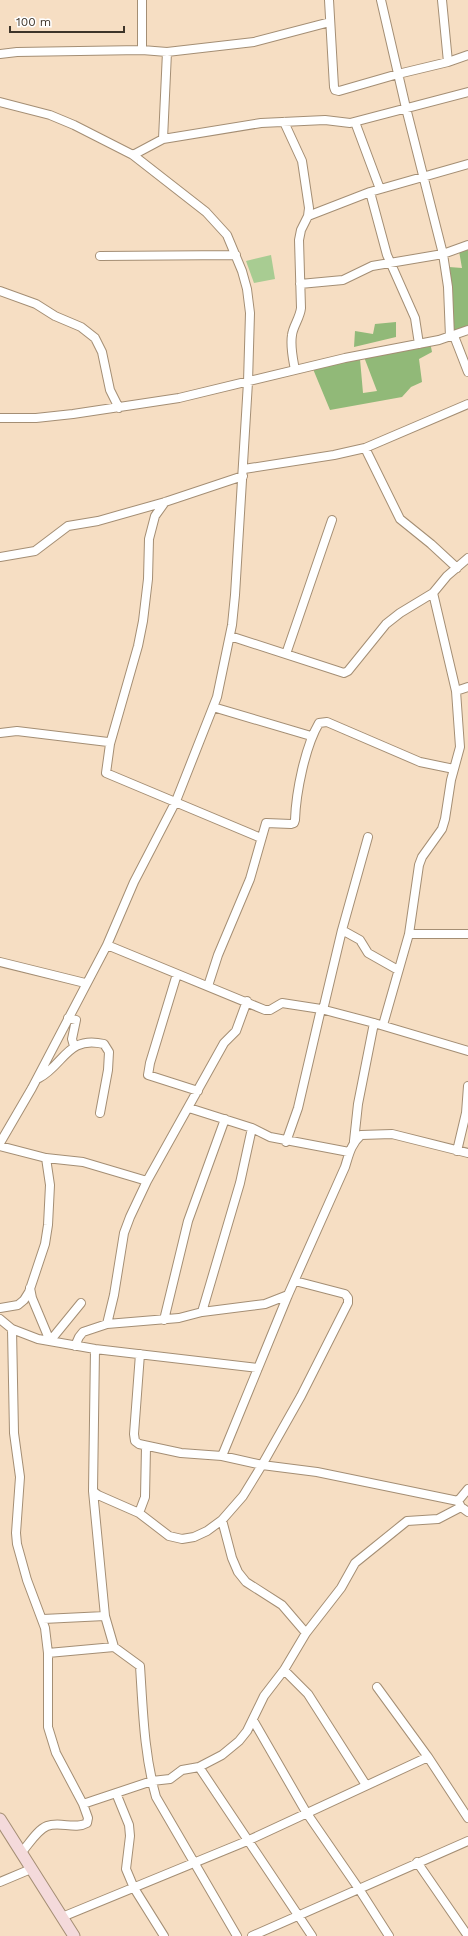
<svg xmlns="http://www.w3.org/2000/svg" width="468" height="1936" viewBox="0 0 468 1936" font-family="'Work Sans',sans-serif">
	<rect width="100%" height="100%" fill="#f6dec3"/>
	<!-- green -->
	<path fill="#a8cc92" d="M271 255 275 279 254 283 246 261Z"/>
	<!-- forest -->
	<path fill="#91b978" d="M468 248V325L453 334 449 267 462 268 459 251Z
		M396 322V337L354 347 355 331 373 334 375 324Z
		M430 342 432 352 419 359 422 382 411 387 402 397 330 410 313 369 360 359 363 393 377 391 364 357Z"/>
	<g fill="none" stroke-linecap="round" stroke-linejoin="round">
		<defs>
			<path id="minor" d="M142 0V50
				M329 0 334 87 335 90 339 91 398 74 448 62 468 55
				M381 0 406 108 443 254 448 287 450 337
				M442 0 448 62
				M0 54 17 52 142 50 167 52 254 42 330 22
				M0 102 50 115 74 125 133 155 206 212 227 235 242 271 247 289 250 313 248 382 235 595 232 625 217 697 176 801 134 882 107 945 32 1088 0 1143
				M284 122 302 161 309 208 308 216 301 230 299 240 301 308C300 318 293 326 292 335 290 347 293 359 295 370
				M355 122 380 189
				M163 139 167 52
				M133 155 163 139 261 123 325 120 350 123 468 92
				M370 192 387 255 415 318 419 344
				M308 216 370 192 468 164
				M100 256 236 255
				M300 284 343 280 372 266 443 254 468 245
				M0 291 36 304 55 316 81 327 95 338 102 352 110 390 119 408
				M454 336 468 372
				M0 418H36L73 414 179 398 345 358 439 340 468 330
				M365 448 400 519 431 544 457 568
				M244 469 334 455 365 448 468 404
				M0 557 35 551 68 526 98 521 165 502 243 476
				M230 636 344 673 348 671 386 624 400 613 433 593 447 576 468 558
				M286 654 332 520
				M456 691 468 687
				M213 707 311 736
				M0 733 17 731 108 742 110 744 106 773 261 838
				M110 744 138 646 143 621 148 579 149 539 155 516 165 502
				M368 837 342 930 360 940 368 953 398 970
				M409 934H468
				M107 945 265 1010H270L282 1003 321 1009 374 1023 468 1051
				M0 962 85 983
				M177 974 150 1063 148 1075 198 1091
				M208 986 218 955 250 879 266 823 291 824 294 823 295 820C296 792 305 747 319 723L327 722 420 762 454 769
				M323 1010 342 930
				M68 1018 76 1020 72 1039 74 1046
				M383 1025 409 934 419 865 422 857 442 829 445 819 451 780 460 747 456 691 433 593
				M39 1078C64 1065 67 1035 104 1044L109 1052 108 1070 100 1113
				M189 1108 252 1128 270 1137 349 1152
				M354 1141 358 1104 374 1023
				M286 1142 298 1108 321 1009
				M0 1146 46 1158 83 1162 147 1181
				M457 1151 466 1113 468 1086
				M30 1288 32 1298 50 1341 81 1303
				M0 1308 18 1305 24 1300 29 1292 45 1244 48 1225 50 1185 46 1158
				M202 1312 240 1183 252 1128
				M0 1319 12 1329 38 1339 95 1349 258 1368
				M164 1320 188 1221 225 1119
				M107 1324 114 1295 124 1233 130 1217 147 1181 224 1043 236 1031 247 1001
				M12 1329 14 1433 20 1477 16 1533 17 1544 27 1580 45 1628 48 1653V1727L56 1753 83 1804 88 1818 87 1823C75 1830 60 1821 47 1826 37 1830 29 1844 21 1853
				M75 1346 79 1337 83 1332 107 1324 179 1318 202 1312 265 1304 288 1295
				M95 1349 93 1491 98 1495 139 1513 169 1536 182 1539 194 1537 207 1531 222 1520 243 1496 262 1465 301 1396 348 1303V1298L345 1294 295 1281
				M140 1354 134 1434 135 1441 139 1444 181 1453 222 1456 262 1465 317 1472 458 1501 461 1507 468 1512
				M222 1456 288 1295 345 1167C349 1154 351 1144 361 1135L392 1134 468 1153
				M93 1491 105 1616 114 1647
				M458 1501 468 1489
				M139 1513 145 1497 146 1447
				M222 1520 232 1558 238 1572 246 1582 282 1605 306 1633
				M43 1619 105 1616
				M48 1653 114 1647 140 1666C143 1711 144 1754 156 1797L237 1936
				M284 1670 308 1694 366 1785
				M377 1687 428 1757 468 1818
				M253 1720 306 1812 359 1889 389 1936
				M199 1767 312 1936
				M116 1793 129 1825 130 1836 126 1869 134 1888 164 1936
				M83 1804 152 1781 170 1779 182 1770 199 1767 222 1755 239 1741 247 1731 264 1696 284 1670 306 1633 341 1588 355 1563 407 1521 438 1519 461 1507
				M417 1862 468 1936
				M0 1882 31 1869
				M62 1917 247 1841 428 1757
				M252 1936 468 1841"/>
			<path id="secondary" d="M0 1819 74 1936"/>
		</defs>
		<!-- minor casing -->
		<use href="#minor" stroke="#a48e74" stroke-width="10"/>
		<!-- secondary casing -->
		<use href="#secondary" stroke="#a48e74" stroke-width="13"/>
		<!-- minor -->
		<use href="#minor" stroke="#fff" stroke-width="8"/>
		<!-- secondary -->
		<use href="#secondary" stroke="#f4dadb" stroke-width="11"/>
	</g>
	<!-- scale -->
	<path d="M10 26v6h114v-6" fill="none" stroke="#3d3429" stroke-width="2"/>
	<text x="16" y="26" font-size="12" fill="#3d3429" stroke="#ffffff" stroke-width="3" paint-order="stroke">100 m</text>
</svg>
